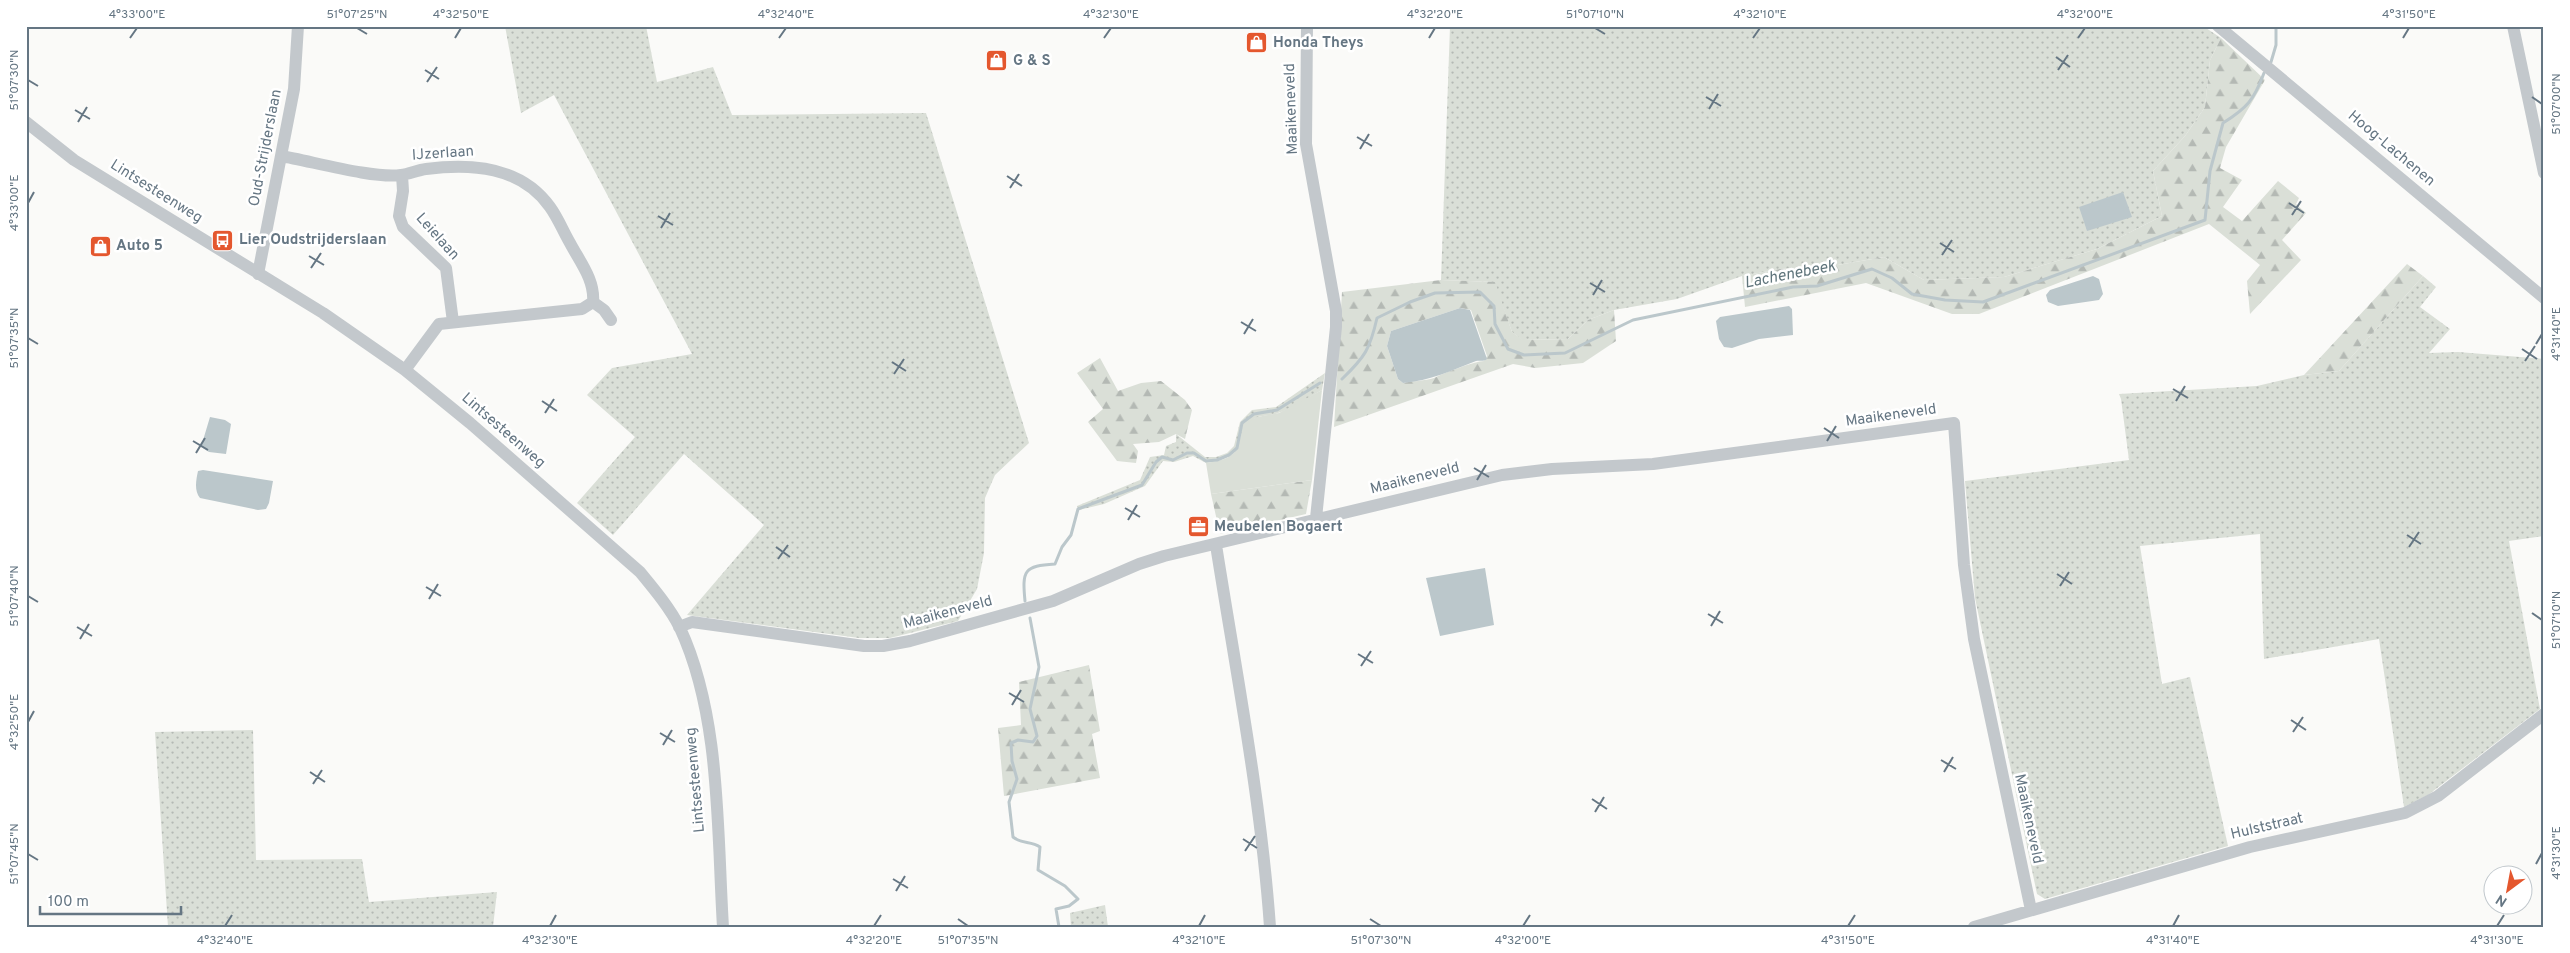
<svg xmlns="http://www.w3.org/2000/svg" width="2570" height="953" viewBox="0 0 2570 953" font-family="Overpass,sans-serif">
	<defs>
		<pattern id="grass-dots" width="8" height="8" patternUnits="userSpaceOnUse" patternTransform="scale(1.25)"><rect width="8" height="8" fill="#dadfd7"/><path d="M2 2h.1M6 6h.1" fill="none" stroke="#b4b9b4" stroke-width="1.8" stroke-linecap="round"/></pattern>
		<pattern id="forest-firs" width="22" height="20" patternUnits="userSpaceOnUse" patternTransform="scale(1.25)"><rect width="22" height="20" fill="#dadfd7"/><path d="M5 1l3.5 6h-7zM16 11l3.5 6h-7z" fill="#b4b9b4"/></pattern>
	</defs>
	<rect width="100%" height="100%" fill="#fafaf8"/>
	<!-- grass -->
	<path fill="url(#grass-dots)" d="M505 26H646L657 82 713 67 732 115 926 113 1029 443 995 475 985 498 984 553 977 589 958 621 890 638H859L687 615 764 525 684 454 613 535 577 503 635 437 587 395 612 368 692 354 554 95 521 113Z
		M1450 26H2203L2221 38 2210 60 2205 107 2185 136 2153 171 2162 216 2097 249 2004 277 1924 280 1884 257 1832 266 1780 269 1742 276 1677 299 1614 310 1588 320 1568 339 1522 340 1512 332 1494 282 1441 280Z
		M2423 276 2436 287 2420 307 2450 329 2429 353 2458 352 2544 359V536L2509 541 2540 709 2428 795 2404 807 2379 639 2264 659 2260 534 2140 546 2162 684 2190 677 2228 846 2045 899 2037 894 1975 598 1965 481 2129 460 2121 399 2119 394 2257 386 2304 375 2339 371Z
		M1325 373 1322 390C1308 398 1293 408 1278 413 1271 416 1260 415 1256 418 1228 435 1254 456 1206 463L1193 456 1174 462 1163 461 1145 486 1104 504 1079 510 1077 506 1140 480 1150 457 1164 455 1166 446 1176 442V434L1205 457H1216L1227 453 1234 446 1240 422 1252 410 1276 407Z
		M253 730 256 860 362 859 369 902 497 892 493 927H322L321 924 314 927H168L155 732Z
		M1105 905 1108 927H1071L1070 913Z"/>
	<!-- forest -->
	<path fill="url(#forest-firs)" fill-rule="evenodd" d="M2221 38 2265 80 2226 147 2220 168 2242 180 2223 207 2242 221 2278 181 2299 198 2296 204 2306 213 2282 240 2301 260 2250 314 2247 281 2260 265 2209 224 1979 314H1952L1866 283 1745 307 1742 276 1780 269 1832 266 1884 257 1924 280 2004 277 2097 249 2162 216 2153 171 2185 136 2205 107 2210 60Z
		M2407 264 2423 276 2339 371 2304 375Z
		M1441 280 1495 282 1512 332 1523 340 1568 339 1588 320 1614 310 1616 341 1583 363 1535 368 1513 364 1334 427 1342 292ZM1460 308 1471 310 1487 356 1484 361C1475 361 1444 373 1434 378 1425 381 1412 381 1403 383L1398 379 1387 346 1391 331Z
		M1100 358 1118 391 1141 383 1161 381 1185 400 1192 410 1185 439 1176 434 1159 442 1133 444 1138 451 1136 463 1117 461 1088 422 1103 409 1077 373Z
		M1312 480 1306 514 1220 534 1211 494Z
		M1089 665 1100 731 1092 734 1100 778 1004 796 998 728 1021 725 1019 682Z"/>
	<!-- garden -->
	<path fill="#dadfd7" d="M1322 390 1312 480 1211 494 1206 463C1239 458 1236 452 1244 424L1257 417 1279 413Z"/>
	<!-- water -->
	<path fill="#bbc7cb" d="M2123 192 2132 217 2087 231 2079 207Z
		M2093 276 2099 279 2103 294 2099 300 2058 306 2048 302 2046 295 2050 290Z
		M1789 306 1792 309 1793 335 1759 339 1732 348 1724 347 1719 339 1716 321 1720 317Z
		M1460 308 1470 310 1487 359C1483 362 1480 360 1476 361 1452 370 1430 381 1403 383L1398 379 1387 346 1391 331Z
		M210 417 225 420 231 424 226 454 209 452 201 447Z
		M203 470 273 481 269 503 266 509 258 510 200 498C194 491 196 480 198 471Z
		M1485 568 1494 625 1440 636 1426 578Z"/>
	<g fill="none" stroke-linecap="round" stroke-linejoin="round">
		<!-- stream -->
		<path stroke="#bbc7cb" stroke-width="3" d="M2271 62 2276 45V26
			M1342 379C1365 357 1370 349 1377 318L1410 302 1435 293 1480 292 1494 306 1495 324 1508 349 1524 355 1565 353 1633 320 1793 287 1817 286 1872 269 1892 278 1912 294 1945 300 1983 302 2205 220 2210 171 2223 123C2247 108 2254 100 2264 73
			M1025 601C1022 570 1024 566 1055 564L1062 547 1071 535 1078 509 1142 485 1156 462 1162 457 1173 460 1187 453H1194L1206 461 1217 460 1229 455 1237 448 1242 423 1254 414 1277 410 1320 383
			M1030 618 1039 667 1030 709 1037 736 1033 742 1018 740 1011 743 1012 761 1017 779 1009 802 1013 837C1021 844 1031 841 1040 847L1038 870 1065 886 1078 899 1069 906 1056 909 1059 927"/>
		<!-- minor -->
		<path stroke="#c3c8cc" stroke-width="12" d="M1307 26 1306 144 1336 311V327L1316 518
			M2218 26 2544 298
			M2513 26 2544 173
			M26 122 74 160 323 313 405 370 470 423 640 572C654 589 670 608 680 628 721 716 717 831 723 927
			M281 156C311 161 374 179 401 175 409 174 418 170 426 169 471 163 521 166 550 207 558 218 563 231 570 243 580 262 595 280 593 302L582 309 439 324 405 370
			M402 175 403 191 399 216 403 227 446 268 453 322
			M258 274 294 89 298 26
			M593 302 604 310 611 320
			M1216 545C1236 672 1261 799 1270 927
			M679 627 692 622 864 646H883L910 641 1053 601 1139 564 1164 556 1502 475 1552 469 1653 464 1954 423 1964 565 1974 639 2031 910
			M1974 927 2250 847 2405 813 2438 796 2544 714"/>
	</g>
	<!-- ticks -->
	<path fill="none" stroke="#657683" stroke-width="2" d="M357 28 367 34M1595 28 1605 34M130 38 137 28M455 38 461 28M779 38 786 28M1104 38 1111 28M1429 38 1435 28M1753 38 1760 28M2078 38 2085 28M2403 38 2409 28M2056 57 2070 67M425 70 439 79M2058 70 2068 55M28 80 38 86M427 82 437 67M1706 97 1721 106M2532 97 2542 104M1709 109 1718 94M75 110 90 119M78 122 87 107M1357 137 1372 146M1360 149 1369 134M1007 176 1022 186M1010 188 1019 174M28 203 34 192M2289 203 2304 213M2292 215 2301 201M658 216 673 225M661 228 670 213M1940 243 1954 252M1942 255 1952 240M309 256 324 265M311 268 321 253M1590 283 1605 292M1593 295 1602 280M1241 322 1256 331M1244 334 1253 319M28 338 38 344M2536 344 2542 334M2522 349 2537 359M2525 361 2535 346M892 362 906 371M894 374 904 359M2173 389 2188 398M542 401 557 411M2176 401 2185 386M545 413 554 399M1824 428 1839 438M193 441 208 450M1827 441 1836 426M196 453 205 438M1474 468 1489 477M1477 480 1486 465M1125 508 1140 517M1128 520 1137 505M2407 535 2421 544M776 547 790 557M2409 547 2419 532M778 559 788 545M2057 574 2072 584M2060 586 2069 572M426 587 441 596M28 596 38 602M429 599 438 584M2532 613 2542 620M1708 614 1723 623M1711 626 1720 611M77 627 92 636M80 639 89 624M1358 654 1373 663M1361 666 1371 651M1009 693 1024 702M1012 705 1021 690M2291 720 2306 730M28 722 34 711M2293 732 2303 717M660 733 675 742M663 745 672 730M1941 760 1956 769M310 772 325 782M1944 772 1953 757M313 784 322 770M1592 799 1607 809M1595 812 1604 797M1243 839 1257 848M1245 851 1255 836M28 854 38 860M2536 864 2542 853M893 879 908 888M896 891 905 876M958 919 968 926M1370 919 1381 926M225 926 232 915M550 926 556 915M874 926 881 915M1199 926 1205 915M1523 926 1530 915M1848 926 1855 915M2173 926 2179 915M2497 926 2504 915"/>
	<!-- icons -->
	<defs>
		<symbol id="shop-square" viewBox="-11 -11 22 22"><rect x="-9" y="-9" width="18" height="18" rx="4" fill="#e4572e" stroke="#fff"/><path d="M-5-2.5h2.3a2.7 3.5 0 0 1 5.4 0H5L5.5 6h-11ZM-1.5-2.5h3a1.5 2.3 0 0 0-3 0Z" fill="#fff"/></symbol>
		<symbol id="bus-square" viewBox="-11 -11 22 22"><rect x="-9" y="-9" width="18" height="18" rx="4" fill="#e4572e" stroke="#fff"/><path d="M-5-6H5V4H4V6H2V4H-2V6H-4V4H-5ZM-3.5-4V0h7V-4ZM-3.5 1.2v1.5H-2V1.2ZM2 1.2v1.5H3.5V1.2Z" fill="#fff"/></symbol>
		<symbol id="office-square" viewBox="-11 -11 22 22"><rect x="-9" y="-9" width="18" height="18" rx="4" fill="#e4572e" stroke="#fff"/><path d="M-6-3h4V-5.5h4V-3h4V5H-6ZM-1-4.5V-3h2v-1.5ZM-6 0V1H6V0Z" fill="#fff"/></symbol>
	</defs>
	<g fill-rule="evenodd">
		<use href="#shop-square" x="1244" y="30" width="25" height="25"/>
		<use href="#shop-square" x="984" y="48" width="25" height="25"/>
		<use href="#bus-square" x="210" y="228" width="25" height="25"/>
		<use href="#shop-square" x="88" y="234" width="25" height="25"/>
		<use href="#office-square" x="1186" y="514" width="25" height="25"/>
	</g>
	<g text-anchor="middle" dominant-baseline="central" stroke-width="5" stroke-linejoin="round" paint-order="stroke">
		<!-- poi labels -->
		<g font-size="15" font-weight="bold" fill="#657683" stroke="#fff" text-anchor="start">
			<text x="1273" y="43">Honda Theys</text>
			<text x="1013" y="61">G &amp; S</text>
			<text x="239" y="240">Lier Oudstrijderslaan</text>
			<text x="116" y="246">Auto 5</text>
			<text x="1214" y="527">Meubelen Bogaert</text>
		</g>
		<!-- street labels -->
		<g font-size="15" fill="#657683" stroke="#fff">
			<text transform="translate(1292 109) rotate(-92)">Maaikeneveld</text>
			<text transform="translate(266 148) rotate(-79)">Oud-Strijderslaan</text>
			<text transform="translate(2391 149) rotate(40)">Hoog-Lachenen</text>
			<text transform="translate(443 154) rotate(-4)">IJzerlaan</text>
			<text transform="translate(156 192) rotate(32)">Lintsesteenweg</text>
			<text transform="translate(437 237) rotate(48)">Leielaan</text>
			<text transform="translate(1891 416) rotate(-8)">Maaikeneveld</text>
			<text transform="translate(503 431) rotate(41)">Lintsesteenweg</text>
			<text transform="translate(1415 479) rotate(-14)">Maaikeneveld</text>
			<text transform="translate(948 613) rotate(-15)">Maaikeneveld</text>
			<text transform="translate(696 780) rotate(-95)">Lintsesteenweg</text>
			<text transform="translate(2028 819) rotate(78)">Maaikeneveld</text>
			<text transform="translate(2267 827) rotate(-13)">Hulststraat</text>
		</g>
		<!-- water labels -->
		<g font-size="16" font-style="italic" fill="#60757c" stroke="#fff">
			<text transform="translate(1790 275) rotate(-11)">Lachenebeek</text>
		</g>
	</g>
	<!-- border -->
	<rect width="2570" height="953" fill="none" stroke="#ffffff" stroke-width="55"/>
	<!-- north arrow -->
	<g transform="translate(2508 890) rotate(212)"><circle r="24" fill="#ffffff" stroke="#c1c8cd"/>
	<path d="M0-4L9 19L0 12L-9 19Z" fill="#e4572e"/>
	<text y="-8" font-size="14" font-weight="bold" text-anchor="middle" fill="#657683">N</text>
	</g>
	<!-- scale -->
	<path d="M40 906v8h141v-8" fill="none" stroke="#657683" stroke-width="2.5"/>
	<text x="48" y="906" font-size="15" fill="#657683" stroke="#ffffff" stroke-width="4" paint-order="stroke">100 m</text>
	<rect x="28" y="28" width="2514" height="898" fill="none" stroke="#657683" stroke-width="2"/>
	<g font-size="12" text-anchor="middle" fill="#657683">
		<text x="137" y="18">4°33'00"E</text>
		<text x="357" y="18">51°07'25"N</text>
		<text x="461" y="18">4°32'50"E</text>
		<text x="786" y="18">4°32'40"E</text>
		<text x="1111" y="18">4°32'30"E</text>
		<text x="1435" y="18">4°32'20"E</text>
		<text x="1595" y="18">51°07'10"N</text>
		<text x="1760" y="18">4°32'10"E</text>
		<text x="2085" y="18">4°32'00"E</text>
		<text x="2409" y="18">4°31'50"E</text>
		<text transform="translate(14 80) rotate(-90)" y="4">51°07'30"N</text>
		<text transform="translate(2556 104) rotate(-90)" y="4">51°07'00"N</text>
		<text transform="translate(14 203) rotate(-90)" y="4">4°33'00"E</text>
		<text transform="translate(2556 334) rotate(-90)" y="4">4°31'40"E</text>
		<text transform="translate(14 338) rotate(-90)" y="4">51°07'35"N</text>
		<text transform="translate(14 596) rotate(-90)" y="4">51°07'40"N</text>
		<text transform="translate(2556 620) rotate(-90)" y="4">51°07'10"N</text>
		<text transform="translate(14 722) rotate(-90)" y="4">4°32'50"E</text>
		<text transform="translate(2556 853) rotate(-90)" y="4">4°31'30"E</text>
		<text transform="translate(14 854) rotate(-90)" y="4">51°07'45"N</text>
		<text x="225" y="944">4°32'40"E</text>
		<text x="550" y="944">4°32'30"E</text>
		<text x="874" y="944">4°32'20"E</text>
		<text x="968" y="944">51°07'35"N</text>
		<text x="1199" y="944">4°32'10"E</text>
		<text x="1381" y="944">51°07'30"N</text>
		<text x="1523" y="944">4°32'00"E</text>
		<text x="1848" y="944">4°31'50"E</text>
		<text x="2173" y="944">4°31'40"E</text>
		<text x="2497" y="944">4°31'30"E</text>
	</g>
</svg>
